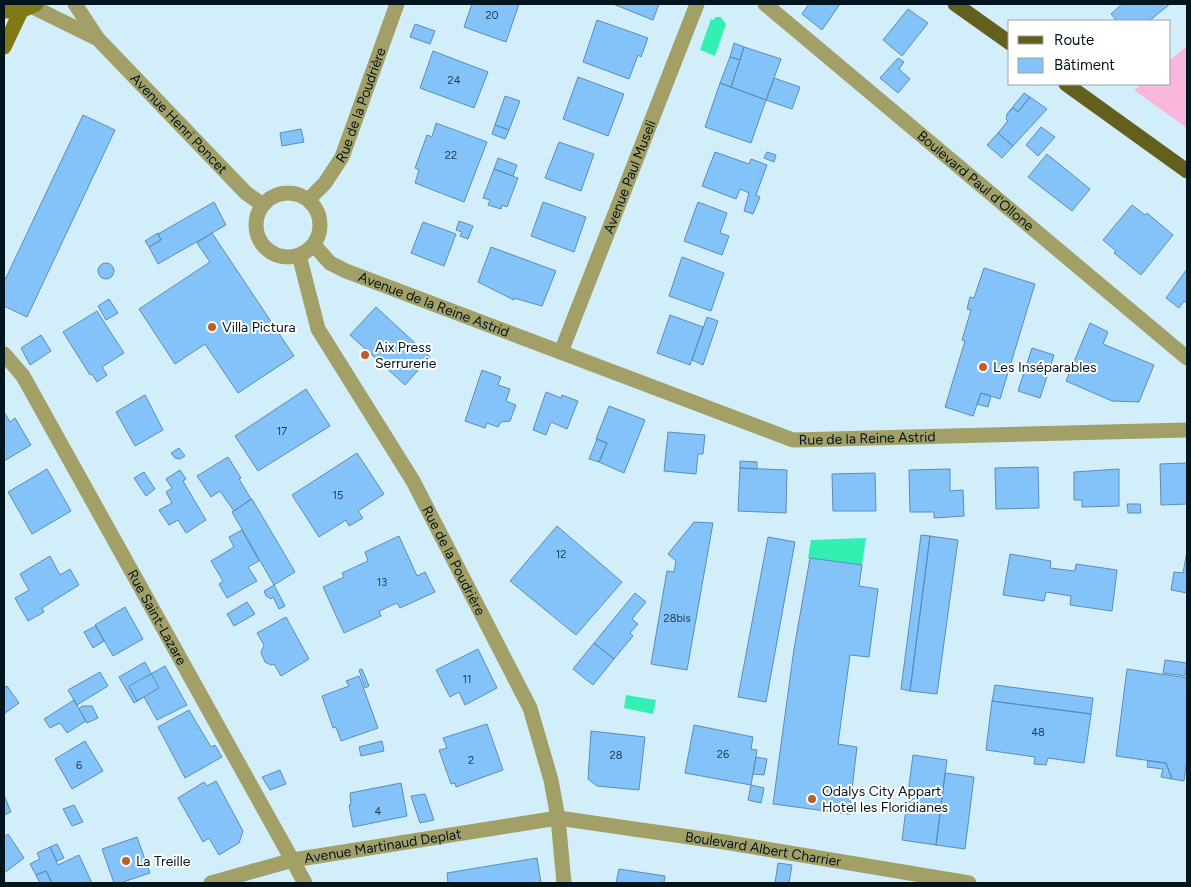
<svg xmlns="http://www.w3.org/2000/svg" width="1191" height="887" viewBox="0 0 1191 887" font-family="Figtree,sans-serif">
	<rect width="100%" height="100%" fill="#d2eefa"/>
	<!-- green -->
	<path fill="#f9b7db" d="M1187 46V128L1134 90 1142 84H1170V60Z"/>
	<!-- water -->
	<path fill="#31f0b2" d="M716 17H721L726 24 715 56 700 50 711 19 713 20Z
		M866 538 862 565 808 558 811 540Z
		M626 695 656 700 653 714 624 708Z"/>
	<!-- building -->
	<path fill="#83c3f9" stroke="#5a8db8" d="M472 4H519L506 42 464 27Z
		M613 4H659L653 20Z
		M809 4H840L822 30 802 14Z
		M1122 4H1170L1149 21H1117L1111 14Z
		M908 9 928 23 902 56 883 40Z
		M597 20 648 38 641 57 638 55 629 79 583 62Z
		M415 24 435 31 430 44 410 37Z
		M734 43 744 47 740 60 730 57Z
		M744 47 781 59 766 100 731 87Z
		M433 51 488 72 474 108 420 88Z
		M730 57 740 60 731 87 720 83Z
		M898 58 904 62 899 69 910 79 898 93 880 78Z
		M578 77 624 94 608 136 563 119Z
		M774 78 800 87 792 109 766 100Z
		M720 83 766 100 751 143 705 127Z
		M1024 93 1030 97 1018 112 1013 108 1007 114Z
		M505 96 520 101 509 130 495 125Z
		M1030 97 1047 109 1013 146 998 133 1008 121 1006 119 1007 114 1013 108 1018 112Z
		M83 115 115 130 27 317 4 306V282Z
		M436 123 487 142 464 202 415 183 419 170 415 168 427 135 432 137Z
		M495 125 509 130 505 139 492 134Z
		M1041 127 1055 137 1038 156 1026 145Z
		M301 129 304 142 282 146 280 133Z
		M998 133 1013 146 1002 158 987 145Z
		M559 142 594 154 581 191 545 178Z
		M715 152 749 164 751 159 767 165 756 195 760 197 753 214 744 211 749 193 740 189 736 199 702 186Z
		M767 152 776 155 774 162 764 158Z
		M1047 154 1090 189 1072 211 1028 177Z
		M498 158 517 165 513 176 494 169Z
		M494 169 518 178 507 207 502 205 501 209 488 205 490 200 483 198Z
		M214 202 226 225 158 264 149 247 161 240 158 234Z
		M543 202 586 217 574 252 531 236Z
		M698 202 727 213 720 233 729 236 722 255 684 241Z
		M1132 205 1145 215 1147 213 1173 235 1141 275 1114 253 1116 251 1103 240Z
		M459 221 473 226 468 239 460 236 462 232 456 230Z
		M423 222 456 234 444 266 411 253Z
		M158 233 161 240 149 247 145 241Z
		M212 233 294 356 238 393 205 344 175 364 139 309 210 262 197 243Z
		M491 247 556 271 542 306 514 298V300L478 282Z
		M682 257 724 273 711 311 669 296Z
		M98 271a8 8 0 1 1 16 0a8 8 0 1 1-16 0Z
		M984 268 1035 284 1000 399 981 393 973 416 945 407 965 341 962 340 971 310 967 309 970 297 974 298Z
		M1187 269V304L1184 301 1179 308 1166 298Z
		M109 299 118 313 106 320 98 306Z
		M376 307 430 357 405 385 350 335Z
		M97 311 124 353 102 367 107 375 97 382 92 374 90 375 63 332Z
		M670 315 703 327 690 365 657 353Z
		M707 317 718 321 703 365 692 360Z
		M1090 323 1108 332 1103 344 1154 365 1139 402 1112 401 1066 381Z
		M41 335 51 351 30 365 21 348Z
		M1032 348 1054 355 1040 398 1018 391Z
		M482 370 501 377 498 385 510 389 506 401 516 405 510 421 501 422 498 427 487 423 485 428 465 421Z
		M306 389 330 426 258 471 235 436Z
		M546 392 561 398 562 395 578 401 567 429 551 422 546 435 533 430Z
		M981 393 991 396 988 407 977 404Z
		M145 395 163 430 135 446 116 412Z
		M609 406 645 420 624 473 599 462 607 443 596 439Z
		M4 412 10 422 15 418 31 445 4 461Z
		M668 432 705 435 703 454H698L696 474 664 471Z
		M597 439 607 443 599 462 589 459Z
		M179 448 185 456 180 459 175 458 171 453Z
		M357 453 384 494 358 511 363 518 349 526 346 520 319 537 292 495Z
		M228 457 241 478 239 479 251 499 234 511 220 491 211 497 197 476Z
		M740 461 757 462V469L740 468Z
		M1187 463V504L1161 505 1160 464Z
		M1038 467 1039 508 996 509 995 468Z
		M740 468 787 470 786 513 738 511Z
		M47 469 71 511 32 534 8 492Z
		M950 469V491L963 490 964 516 934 518V512H910L909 470Z
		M1119 469V506L1082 507V500H1074V472Z
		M180 470 186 479 183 481 206 520 186 533 178 520 169 525 159 510 172 503 166 492 172 488 166 479Z
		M144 472 155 489 146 496 134 478Z
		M875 473 876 511H833L832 474Z
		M252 499 295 572 274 585 232 512Z
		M1127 504H1140L1141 513H1128Z
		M694 522 713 523 687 670 651 664 667 571 674 572 676 561 668 554Z
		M557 526 622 582 576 635 510 581Z
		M242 530 259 561 248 567 257 581 227 598 219 584 223 581 211 561 234 547 229 537Z
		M921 535 930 536 910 691 901 689Z
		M399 536 417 576 425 572 435 592 400 608 397 603 379 611 381 616 344 633 323 587 344 577 342 573 368 561 365 552Z
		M930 536 958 540 937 694 910 691Z
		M768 537 795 542 766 702 738 697Z
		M1187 551V593L1171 590 1174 572 1183 573Z
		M1010 554 1051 561 1050 568 1075 571 1076 564 1117 570 1112 611 1070 605 1071 596 1046 592 1044 601 1003 595Z
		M50 556 60 575 70 569 79 585 42 608 44 612 28 621 15 598 29 590 20 574Z
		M810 558 862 565 859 586 878 589 869 657 850 655 838 744 857 747 849 814 773 804 794 649Z
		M274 585 285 606 279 609 273 597 271 599 266 596 264 591Z
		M635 593 646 602 632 619 638 624 630 633 633 636 614 659 594 643Z
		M247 602 255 614 234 626 227 614Z
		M125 607 143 639 113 656 95 625Z
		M286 617 309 659 281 676 274 664 271 665 265 662 261 653 264 645 257 633Z
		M96 626 104 641 93 648 84 632Z
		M594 643 614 659 593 685 573 669Z
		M478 649 497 688 465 705 459 692 450 697 436 670Z
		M1165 660 1187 663 1185 676 1163 673Z
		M145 662 159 688 134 703 119 677Z
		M165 666 187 705 157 720 144 697 137 701 129 686Z
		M362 669 369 686 365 688 359 670Z
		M1127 669 1187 678V759L1184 781 1172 779 1166 763 1116 756Z
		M100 672 108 686 77 705 68 690Z
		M359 676 378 728 341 741 336 727 333 728 322 696 349 686 346 681Z
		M995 685 1093 698 1091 714 992 701Z
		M7 686 19 703 4 714V688Z
		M74 700 86 721 67 733 60 723 50 728 44 719Z
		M992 701 1091 714 1084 763 1048 758 1046 765 1034 764 1035 757 986 750Z
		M82 706H92L98 718 87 723 79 709Z
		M189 710 211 747 215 745 222 757 185 778 158 727Z
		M487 724 503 770 456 787 455 783 451 784 439 750 447 748 443 738Z
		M694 725 753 737 751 749 757 750 751 785 685 773Z
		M591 731 645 737 639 790 597 786 588 779Z
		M85 741 103 771 72 789 55 759Z
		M382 741 384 751 361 756 359 747Z
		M913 755 947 760 936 845 902 840Z
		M756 757 767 759 764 775 753 774Z
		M1148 761 1166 763 1172 779 1161 777 1163 769 1147 767Z
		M280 770 286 784 270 790 262 777Z
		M945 773 974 777 965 849 936 845Z
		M216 781 243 831 239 843 219 855 209 838 203 842 178 798 204 782 207 786Z
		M401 783 407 816 353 827 349 805H351L350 793Z
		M751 785 764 788 761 803 748 800Z
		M425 794 434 820 420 823 411 796Z
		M4 795 11 812 4 815Z
		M74 805 83 822 72 826 63 809Z
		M8 834 24 858 4 873V837Z
		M137 837 150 873 120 883H114L102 849Z
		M57 844 64 858 57 861 50 847Z
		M50 847 58 865 79 855 92 883H52L46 871 36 875 30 864 40 859 37 853Z
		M537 858 541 883H448L447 873Z
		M778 863 792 865 789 883H775Z
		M619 869 665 876 664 883H616Z
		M46 871 52 883H40L36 875Z"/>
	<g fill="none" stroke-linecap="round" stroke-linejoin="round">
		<!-- street -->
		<g stroke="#a29f67" stroke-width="15">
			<path id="s1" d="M75 4 98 39 246 193 263 205"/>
			<path id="s2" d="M765 4 1187 358"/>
			<path d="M33 7 96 38"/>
			<circle cx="288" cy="225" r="32"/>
			<path id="s3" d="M309 199 325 183 342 157 397 4"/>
			<path id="s4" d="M314 245 330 263 346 271 793 440 1187 430"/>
			<path id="s5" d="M299 255 318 329 413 481 530 708 551 780 558 818 564 883"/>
			<path id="s6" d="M561 352 697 4"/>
			<path id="s7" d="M4 354 23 376 305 883"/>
			<path id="s8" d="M211 883 293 860 558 818 724 842 969 883"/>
		</g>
		<!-- secondary -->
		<path stroke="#817a14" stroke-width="15" d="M4 11H21L36 4
			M4 47 21 11"/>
		<!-- primary -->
		<path stroke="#645f1d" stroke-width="15" d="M955 4 1010 43
			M1066 84 1187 171"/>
	</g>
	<!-- markers -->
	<g fill="#c05c28" stroke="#fff" stroke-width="2">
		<circle cx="212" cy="327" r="5"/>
		<circle cx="365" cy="355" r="5"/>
		<circle cx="983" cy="367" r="5"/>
		<circle cx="812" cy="799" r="5"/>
		<circle cx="126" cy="861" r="5"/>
	</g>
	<g text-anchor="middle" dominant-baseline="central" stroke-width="4" stroke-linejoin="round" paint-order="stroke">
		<!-- number labels -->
		<g font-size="11" fill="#224055">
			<text x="492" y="15">20</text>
			<text x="454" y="80">24</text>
			<text x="451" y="155">22</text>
			<text x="282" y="431">17</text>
			<text x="338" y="495">15</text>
			<text x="561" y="554">12</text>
			<text x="382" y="582">13</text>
			<text x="677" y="618">28bis</text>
			<text x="467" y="679">11</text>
			<text x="1038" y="732">48</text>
			<text x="723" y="754">26</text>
			<text x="616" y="755">28</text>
			<text x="471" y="760">2</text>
			<text x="79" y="765">6</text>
			<text x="378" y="811">4</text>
		</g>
		<!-- street labels -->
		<g font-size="14" fill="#01151e" stroke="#fff">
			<text stroke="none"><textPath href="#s3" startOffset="109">Rue de la Poudrière</textPath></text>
			<text stroke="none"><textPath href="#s1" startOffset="159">Avenue Henri Poncet</textPath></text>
			<text stroke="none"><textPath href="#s6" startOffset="188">Avenue Paul Museli</textPath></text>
			<text stroke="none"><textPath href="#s2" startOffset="275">Boulevard Paul d'Ollone</textPath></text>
			<text stroke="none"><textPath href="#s4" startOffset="136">Avenue de la Reine Astrid</textPath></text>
			<text stroke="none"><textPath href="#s4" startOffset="594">Rue de la Reine Astrid</textPath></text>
			<text stroke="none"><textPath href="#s5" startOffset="345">Rue de la Poudrière</textPath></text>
			<text stroke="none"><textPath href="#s7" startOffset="305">Rue Saint-Lazare</textPath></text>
			<text stroke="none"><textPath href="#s8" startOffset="176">Avenue Martinaud Deplat</textPath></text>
			<text stroke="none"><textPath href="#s8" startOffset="561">Boulevard Albert Charrier</textPath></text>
		</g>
		<!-- poi labels -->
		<g font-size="14" fill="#01151e" stroke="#fff" text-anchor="start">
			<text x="222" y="327">Villa Pictura</text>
			<text x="375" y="347">Aix Press<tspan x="375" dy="16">Serrurerie</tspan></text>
			<text x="993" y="367">Les Inséparables</text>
			<text x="822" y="791">Odalys City Appart<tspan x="822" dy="16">Hotel les Floridianes</tspan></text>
			<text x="136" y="861">La Treille</text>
		</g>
	</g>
	<!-- border -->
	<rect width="1191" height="887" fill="none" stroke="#01151e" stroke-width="10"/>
	<!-- legend -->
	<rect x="1008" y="20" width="162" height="65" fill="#ffffff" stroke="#99a1a5"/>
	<rect x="1018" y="36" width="25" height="8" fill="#645f1d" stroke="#99a1a5"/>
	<text x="1054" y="45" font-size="15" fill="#01151e">Route</text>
	<rect x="1018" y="58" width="25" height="15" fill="#83c3f9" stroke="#99a1a5"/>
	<text x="1054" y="70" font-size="15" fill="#01151e">Bâtiment</text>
</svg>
